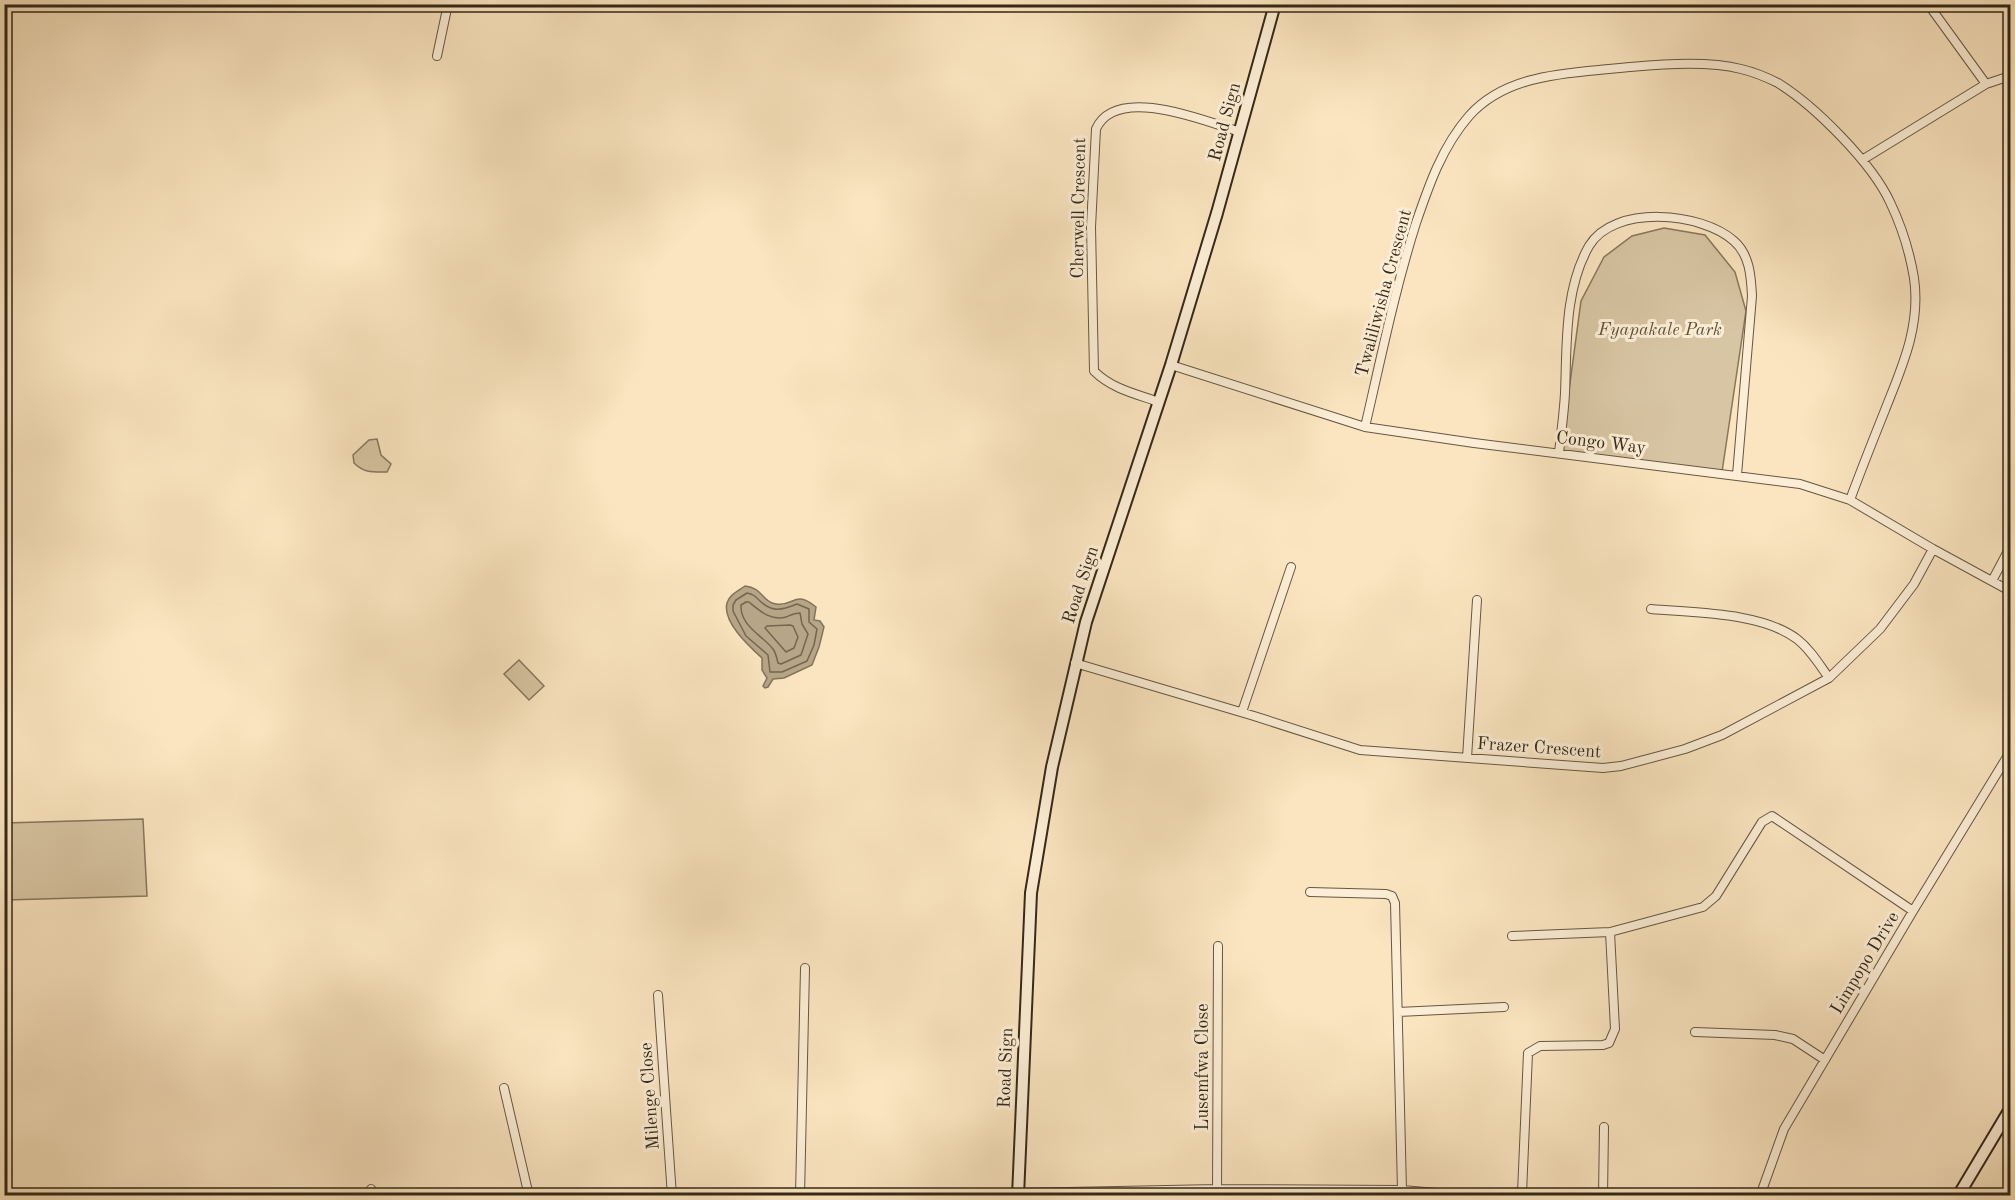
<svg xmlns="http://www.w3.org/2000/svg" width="2015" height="1200" viewBox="0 0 2015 1200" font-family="'Old Standard TT',serif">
	<rect width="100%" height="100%" fill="#fae5c0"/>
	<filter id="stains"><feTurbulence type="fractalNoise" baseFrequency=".00333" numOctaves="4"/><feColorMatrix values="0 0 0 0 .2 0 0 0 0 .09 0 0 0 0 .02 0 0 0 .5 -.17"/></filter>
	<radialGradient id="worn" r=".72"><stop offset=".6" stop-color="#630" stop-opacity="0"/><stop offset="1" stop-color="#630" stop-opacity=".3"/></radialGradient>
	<!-- green -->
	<path fill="#d8c5a3" stroke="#86765d" stroke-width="1.5" d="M1664 228 1705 235 1735 272 1746 311 1722 472 1561 450 1581 301 1604 257 1632 236Z
		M377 439 381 455 391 464 387 472C372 472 364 473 354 463L353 455 369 440Z
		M519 660 544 686 529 700 504 674Z
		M143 819 147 896 6 900 5 823Z"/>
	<!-- water -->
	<path fill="#b7a587" stroke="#83735a" stroke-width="1.5" d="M745 586C763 588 762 602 776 604 795 607 794 589 816 607L814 620 820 621 824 627 819 647 812 665 784 678 773 679 768 687 765 688 763 686 767 678 762 670V658C750 647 722 622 727 603 729 595 738 591 745 586Z"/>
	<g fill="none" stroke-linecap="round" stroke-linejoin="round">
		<!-- shore -->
		<path stroke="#76664f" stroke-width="1.5" d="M747 593C753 594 755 596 760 601 773 613 782 610 797 604L809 609V622L817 629 814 645 807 661 782 672H770L768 655 746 636 733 611V605L736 600Z
			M746 602H749C760 611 770 621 786 617 791 615 795 613 800 613L802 624 808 634 801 655 781 664 778 663C777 659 776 653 773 649 762 635 740 626 741 605Z
			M790 625 793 626 798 637 794 648 786 652 765 628 767 626Z"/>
		<defs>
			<path id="street" d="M1928 4 1986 84
				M437 56 448 4
				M1862 160 1986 84 2010 76
				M1171 365 1365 427 1474 443 1800 484 1850 500 1933 549 2010 591
				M1159 402C1136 394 1112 389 1094 371L1091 227 1096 129C1116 84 1205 121 1240 132
				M1365 427C1381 358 1395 289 1416 223 1429 185 1442 147 1469 116 1502 79 1553 74 1599 70 1641 66 1701 59 1741 69 1754 72 1766 77 1778 83 1815 106 1872 163 1890 202 1901 225 1910 254 1914 278 1921 326 1902 367 1885 410 1873 440 1861 470 1850 500
				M1559 453C1561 433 1564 413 1565 393 1567 345 1564 290 1589 246 1614 204 1702 212 1734 241 1750 255 1751 277 1752 296L1737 475
				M1992 581 2010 547
				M1651 609C1694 613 1761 612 1797 639 1810 649 1819 664 1829 678
				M1075 663 1254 716 1360 750 1603 768 1621 766 1685 749 1722 735 1829 678 1880 629 1914 584 1933 549
				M1242 712 1291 567
				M1467 758 1477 600
				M1310 892 1386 894 1392 896 1395 903 1402 1190
				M1512 936 1610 932 1703 907 1716 896 1762 822 1772 816 1913 911
				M658 995 672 1196
				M1398 1012 1504 1007
				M1695 1032 1775 1035 1793 1039 1825 1060
				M504 1088 529 1196
				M371 1189 375 1196
				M1018 1193 1217 1189 1402 1190 1437 1193H1522L1579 1196
				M1522 1193 1528 1053 1540 1046 1603 1045 1609 1043 1615 1029 1610 932
				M800 1196 805 968
				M1217 1196 1218 946
				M1603 1196 1604 1127
				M1760 1196 1784 1129 1913 911 2010 752"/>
			<path id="secondary" d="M1018 1196 1031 893 1052 767 1086 622 1171 365 1217 213 1275 4
				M1958 1196 2010 1109"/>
		</defs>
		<!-- street casing -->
		<use href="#street" stroke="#665741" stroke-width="10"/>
		<!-- secondary casing -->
		<use href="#secondary" stroke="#342817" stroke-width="14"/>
		<!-- street -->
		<use href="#street" stroke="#fceed6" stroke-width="8"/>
		<!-- secondary -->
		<use href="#secondary" stroke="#fceed6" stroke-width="10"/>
	</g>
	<g text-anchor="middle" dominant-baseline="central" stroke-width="6" stroke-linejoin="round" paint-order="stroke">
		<!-- street labels -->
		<g font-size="18" fill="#342817" stroke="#fceed6">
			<text transform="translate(1225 122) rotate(-75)">Road Sign</text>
			<text transform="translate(1079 208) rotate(-89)">Cherwell Crescent</text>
			<text transform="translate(1384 293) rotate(-75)">Twaliliwisha Crescent</text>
			<text transform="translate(1601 443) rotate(7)">Congo Way</text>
			<text transform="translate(1081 585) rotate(-72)">Road Sign</text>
			<text transform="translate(1539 748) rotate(4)">Frazer Crescent</text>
			<text transform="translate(1865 963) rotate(-59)">Limpopo Drive</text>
			<text transform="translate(1203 1067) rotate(-90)">Lusemfwa Close</text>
			<text transform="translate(1006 1068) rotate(-88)">Road Sign</text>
			<text transform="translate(650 1096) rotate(-94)">Milenge Close</text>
		</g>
		<!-- park labels -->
		<g font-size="18" font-style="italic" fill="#5d4f3a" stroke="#fceed6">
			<text x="1660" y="330">Fyapakale Park</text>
		</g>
	</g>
	<!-- margin -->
	<rect width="2015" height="1200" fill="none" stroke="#fae5c0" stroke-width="24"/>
	<rect x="6" y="6" width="2003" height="1188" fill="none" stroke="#342817" stroke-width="3"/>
	<rect x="12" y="12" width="1991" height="1176" fill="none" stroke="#342817" stroke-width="1.5"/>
	<rect width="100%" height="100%" filter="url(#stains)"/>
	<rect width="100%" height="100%" fill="url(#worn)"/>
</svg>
